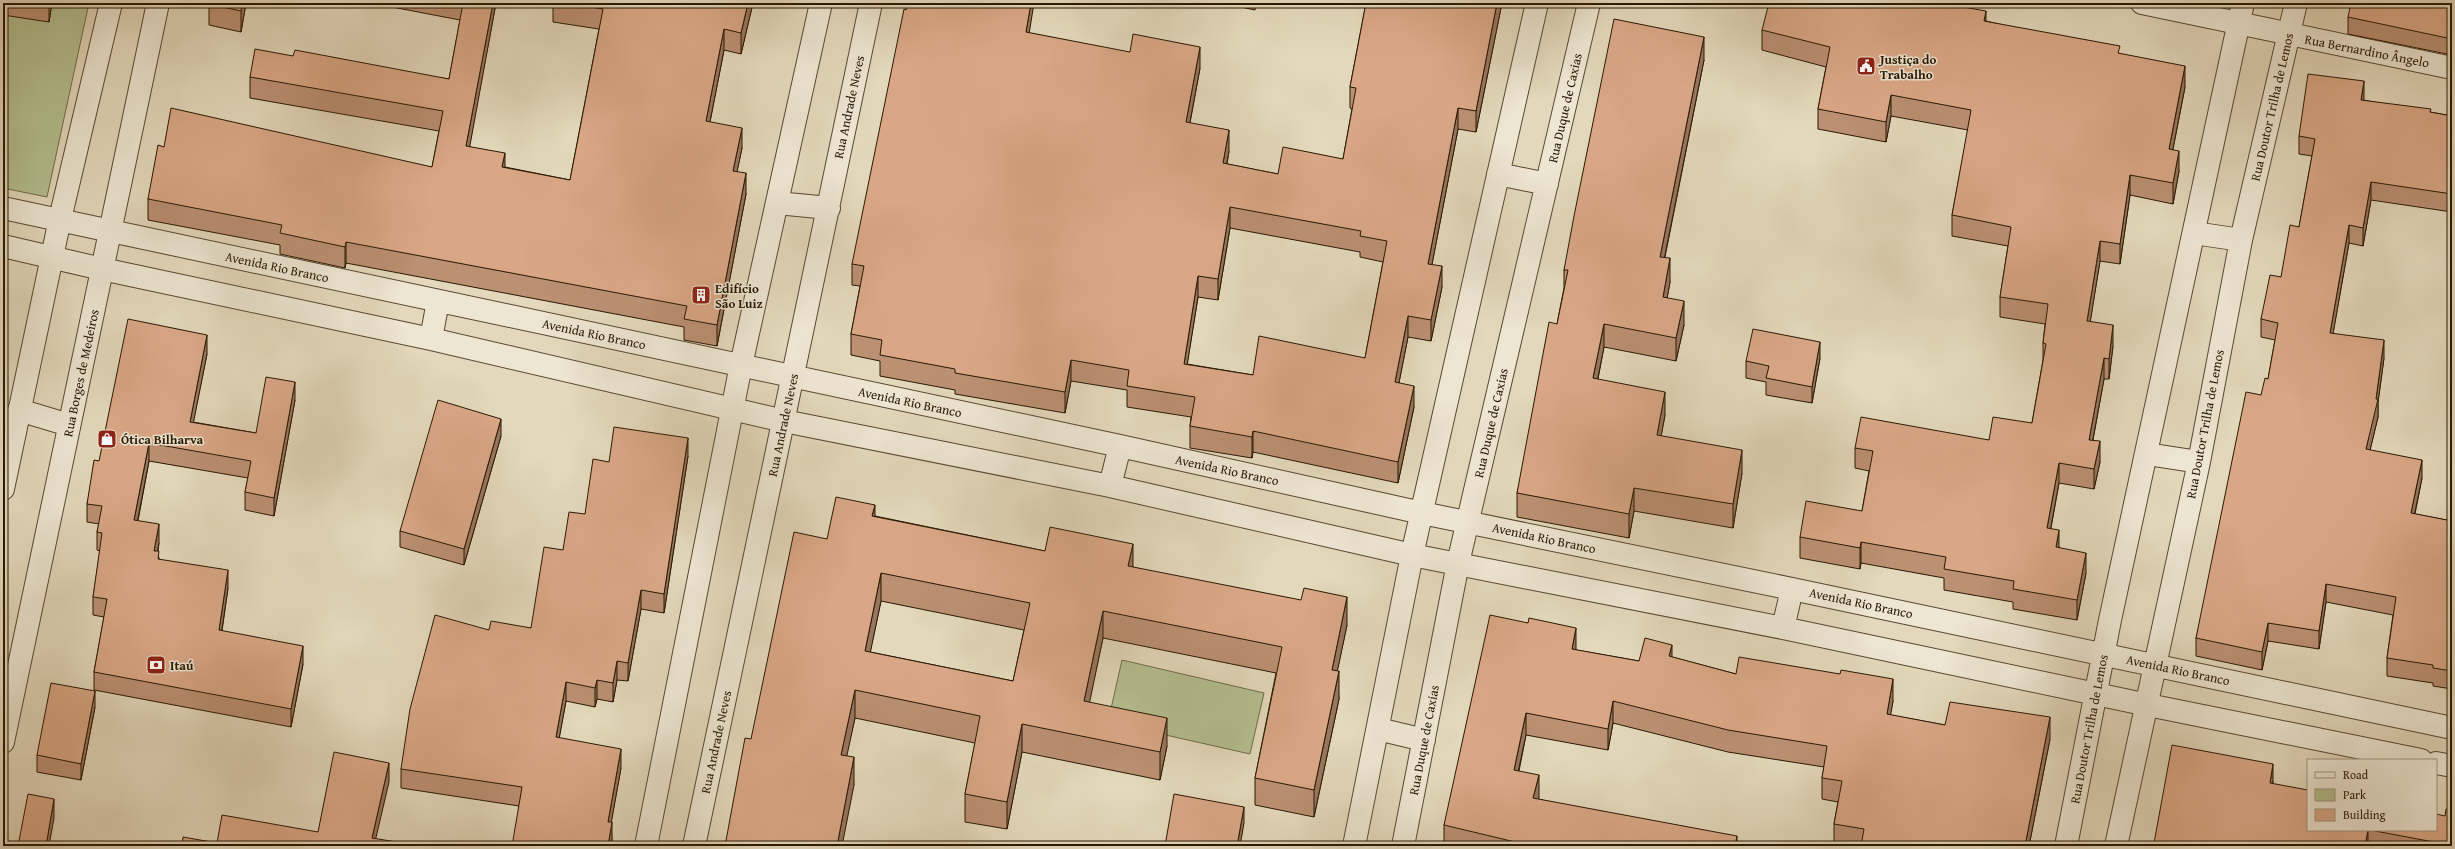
<svg xmlns="http://www.w3.org/2000/svg" width="2455" height="849" viewBox="0 0 2455 849" font-family="'Gentium Book Plus',serif">
	<rect width="100%" height="100%" fill="#e3d8bb"/>
	<filter id="stains"><feTurbulence type="fractalNoise" baseFrequency=".005" numOctaves="4"/><feColorMatrix values="0 0 0 0 .2 0 0 0 0 .09 0 0 0 0 .02 0 0 0 .5 -.17"/></filter>
	<radialGradient id="worn" r=".72"><stop offset=".6" stop-color="#630" stop-opacity="0"/><stop offset="1" stop-color="#630" stop-opacity=".3"/></radialGradient>
	<!-- green -->
	<path fill="#b4bf90" stroke="#6e6c49" d="M3 3H89L47 197 3 188Z
		M1122 660 1264 693 1250 754 1108 722Z"/>
	<g fill="none" stroke-linecap="round" stroke-linejoin="round">
		<defs>
			<path id="minor" d="M2142 3 2452 68
				M1498 174 1547 184
				M777 203 829 208
				M3 208 1120 446 1422 513 1792 589 2452 728
				M2194 233 2241 240
				M3 246 102 269 431 339 784 421 1110 486 1412 555 1783 628 2148 705 2421 760
				M431 339 438 301
				M19 410 69 425
				M2147 454 2199 462
				M1110 486 1120 446
				M3 489 60 219 111 3
				M1783 628 1792 589
				M1378 729 1424 740
				M3 742 158 3
				M2436 763 2452 766
				M646 846 741 365 821 3
				M694 846 871 3
				M1354 846 1412 555 1537 3
				M1403 846 1458 563 1589 3
				M2066 846 2110 620 2243 3
				M2116 846 2199 462 2241 240 2296 3"/>
		</defs>
		<!-- minor casing -->
		<use href="#minor" stroke="#584830" stroke-width="24"/>
		<!-- minor -->
		<use href="#minor" stroke="#ede6d3" stroke-width="22"/>
	</g>
	<!-- wall -->
	<path fill="#bb9073" stroke="#291802" fill-rule="evenodd" d="M3 3H52L49 22 3 15Z
		M209 3H246L241 32 209 25Z
		M371 3H496L469 146 505 167 570 180 599 29 553 22V3H753L741 54 724 50 710 122 742 148 737 171 746 194 717 346 684 340V327L346 263 345 268 280 254V245L148 220V199L164 147 432 167 439 131 250 98V77L293 56 449 79 460 20Z
		M1227 3H1256L1255 10 1227 4Z
		M1366 3H1502L1476 132 1458 129 1432 264 1442 287 1431 341 1408 337 1399 382 1414 407 1398 483 1253 452 1252 458 1190 448V426L1191 417 1127 407V390L1071 381 1065 413 955 394V390L880 376V361L851 355V334L860 286 852 285V264L1029 33 1200 68 1190 123 1229 151 1227 164 1278 174 1343 159 1352 109 1350 108V87ZM1230 228 1360 252V257L1383 262 1365 358 1253 375 1187 364 1198 297 1218 300Z
		M1947 3V4L1986 21 2120 54 2185 87 2173 149 2179 171 2173 204 2130 195 2120 264 2100 261 2090 322 2113 346 2109 379H2104L2093 440 2100 462 2094 489 2059 483 2051 528 2059 547 2086 573 2077 620 2013 609V602L1944 590V578L1861 563 1860 569 1800 558V537L1862 511 1869 471 1855 468V448L1989 440 2032 423 2043 360V343L2045 324 2000 317V297L2008 246 1952 236V215L1968 130 1891 116 1886 142 1818 129V109L1826 67 1762 50V30Z
		M2452 3V55L2348 34V17Z
		M1704 60 1665 257 1670 282 1667 298 1684 325 1676 361 1604 347 1598 379 1665 415 1661 436 1742 473 1733 528 1634 511 1629 538 1517 517V493L1557 324 1564 288V270Z
		M2363 100 2452 116V212L2371 200 2363 246 2349 243 2333 333 2384 358 2378 402V417L2370 450 2422 478 2415 514 2452 521V689L2433 686V683L2387 676V658L2393 615 2326 602 2319 649 2268 641 2262 670 2196 656V638L2261 395 2268 379 2275 340 2261 337V319L2281 277 2299 227 2312 156 2299 154V136Z
		M207 354 193 422 256 433 295 400 274 516 245 510V492L248 478 149 461 138 521 159 543 158 551 159 559 228 588 222 631 303 664 291 727 94 690V672L104 617 93 615V597L100 551 97 550V532L99 524 87 522V504L99 461Z
		M1820 358 1812 403 1766 395V382L1746 378V361Z
		M501 436 464 565 400 547V531Z
		M688 456 664 613 641 609 628 681 617 680 613 702 597 699 595 707 566 701 559 738 621 768 611 822 612 841 519 806 401 788V769L489 630 531 628 563 550 585 514 609 462Z
		M875 516 1045 551 1133 567 1347 625 1337 671 1339 699 1314 817 1255 805V778L1276 673 1103 638 1089 702 1167 746 1160 780 1022 752 1007 829 965 822V794L975 743 855 718 846 756 854 785 751 739ZM881 601 1024 630 1013 681 870 652Z
		M1528 623 1576 650 1639 661 1672 657 1736 674 1893 701 1890 715 1945 725 2050 739 2029 846H1834V824L1838 802 1822 799V778L1824 767 1728 752 1613 723 1608 750 1526 735 1519 771 1539 797 1538 799 1737 846H1444V825Z
		M95 707 81 780 37 772V755Z
		M2273 781V784L2308 830H2436L2452 846H2151L2154 843Z"/>
	<!-- shaded-wall -->
	<path fill="#98755e" stroke="#291802" d="M49 3H52L49 22Z
		M242 3H246L241 32V11Z
		M493 3H496L466 167V146Z
		M748 3H753L741 54V33Z
		M1031 3H1034L1026 53V32Z
		M1497 3H1502L1476 132V111Z
		M1986 11V32L1984 21Z
		M724 29V50L706 142V121Z
		M1704 37V60L1660 280V257Z
		M1200 47V68L1186 143V122Z
		M2185 66V87L2169 169V149Z
		M2364 81V99L2361 118V100Z
		M1891 95V116L1886 142V122Z
		M1458 108V129L1428 285V264Z
		M742 128V148L733 191V171Z
		M1229 130V151L1223 184V163Z
		M2179 151V171L2173 204V183Z
		M505 153V174L502 167Z
		M746 173V194L717 346V325Z
		M2130 175V195L2120 264V244Z
		M2371 182V200L2363 246V228Z
		M1230 207V228L1218 300V279Z
		M2349 225V243L2330 351V333Z
		M2100 241V261L2087 342V321Z
		M346 242V263L345 268V247Z
		M1670 258V282L1663 321V297Z
		M1442 266V287L1431 341V320Z
		M1198 276V297L1184 385V364Z
		M1684 301V325L1676 361V338Z
		M1408 316V337L1395 403V382Z
		M1604 324V347L1593 402V378Z
		M2113 325V346L2109 379V359Z
		M207 335V354L190 440V422Z
		M2384 340V358L2378 402V417L2366 467V449L2376 399Z
		M1820 342V358L1812 403V387Z
		M2104 358V379L2089 460V440Z
		M1071 360V381L1065 413V392Z
		M295 382V400L274 516V498Z
		M1414 386V407L1398 483V462Z
		M1665 392V415L1657 459V435Z
		M501 419V436L464 565V549Z
		M1253 431V452L1252 458V437Z
		M688 438V456L664 613V594Z
		M2100 441V462L2094 489V469Z
		M149 443V461L134 539V520Z
		M1742 450V473L1733 528V504Z
		M2422 460V478L2411 531V513Z
		M2059 463V483L2047 548V528Z
		M1634 488V511L1629 538V514Z
		M875 505V532L872 516Z
		M159 524V543L154 569V551Z
		M2059 530V550L2056 547Z
		M1861 542V563L1860 569V548Z
		M1133 544V571L1128 566Z
		M2086 553V573L2077 620V600Z
		M228 570V588L219 649V630Z
		M881 573V601L865 678V651Z
		M2326 584V602L2319 649V631Z
		M641 590V609L628 681V663Z
		M1347 597V625L1332 697V670Z
		M1103 611V638L1084 729V701Z
		M2268 623V641L2262 670V652Z
		M1576 628V650L1572 649Z
		M1672 645V667L1669 656Z
		M303 646V664L291 727V709Z
		M617 661V680L613 702V683Z
		M1339 671V699L1314 817V790Z
		M1893 679V701L1887 736V714Z
		M597 680V699L595 707V688Z
		M566 682V701L556 756V737Z
		M855 690V718L841 783V755Z
		M95 691V707L81 780V764Z
		M1613 701V723L1608 750V729Z
		M1526 713V735L1514 791V770Z
		M2050 717V739L2029 846H2025Z
		M1167 718V746L1160 780V752Z
		M1022 724V752L1007 829V802Z
		M621 749V768L608 841V822Z
		M854 757V785L842 846H837Z
		M389 763V782L374 846 372 838Z
		M2273 764V781L2270 801V783Z
		M1539 775V797L1533 819V798Z
		M54 799V818L49 846H46Z
		M1244 807V823L1240 846H1237Z
		M612 822V841L611 846H608Z
		M2368 830V846H2365Z
		M1737 836V846H1735Z"/>
	<!-- building -->
	<path fill="#d9a786" stroke="#291802" fill-rule="evenodd" d="M33 3H49V5Z
		M209 3H242L241 11 209 4Z
		M463 3H493L466 146 505 153 502 167 570 180 603 9 564 3H748L741 33 724 29 706 121 742 128 733 171 746 173 717 325 684 319 687 306 346 242 345 247 280 233 282 225 148 199 158 145 164 147 171 108 432 167 443 111 250 77 255 49 293 56 295 50 449 79Z
		M907 3H1031L1026 32 1130 52 1133 34 1200 47 1186 122 1229 130 1223 163 1278 174 1283 147 1343 159 1356 88 1350 87 1366 3H1497L1476 111 1458 108 1428 264 1442 266 1431 320 1408 316 1395 382 1414 386 1398 462 1253 431 1252 437 1190 426 1195 397 1127 386 1129 370 1071 360 1065 392 955 373V369L880 355 882 340 851 334 864 266 852 264 904 9 906 10ZM1230 207 1361 231 1360 236 1387 241 1365 358 1259 336 1253 375 1184 364 1198 276 1218 279Z
		M1769 3H1946V4L1986 11 1984 21 2120 46 2118 53 2185 66 2169 149 2179 151 2173 183 2130 175 2120 244 2100 241 2087 321 2113 325 2109 359 2104 358 2089 440 2100 441 2094 469 2059 463 2047 528 2059 530 2056 547 2086 553 2077 600 2013 589 2014 581 1944 569 1946 557 1861 542 1860 548 1800 537 1806 501 1862 511 1873 451 1855 448 1861 417 1989 440 1993 417 2032 423 2046 344 2043 343 2048 304 2000 297 2011 227 1952 215 1971 110 1891 95 1886 122 1818 109 1830 47 1762 30Z
		M2351 3H2452V39L2348 17Z
		M1614 19 1704 37 1660 257 1670 258 1663 297 1684 301 1676 338 1604 324 1593 378 1665 392 1657 435 1742 450 1733 504 1634 488 1629 514 1517 493 1549 322 1557 324 1568 270H1564L1574 216Z
		M2308 74 2364 81 2361 100 2431 109 2430 112 2452 116V194L2371 182 2363 228 2349 225 2330 333 2384 340 2376 399H2378L2366 449 2422 460 2411 513 2452 521V671L2433 668V665L2387 658 2396 597 2326 584 2319 631 2268 623 2262 652 2196 638 2246 392 2261 395 2265 378 2268 379 2278 323 2261 319 2270 275 2281 277 2290 225 2299 227 2315 139 2299 136Z
		M128 319 207 335 190 422 256 433 266 377 295 382 274 498 245 492 251 461 149 443 134 520 159 524 154 551H159L158 559 228 570 219 630 303 646 291 709 94 672 107 599 93 597 102 533 97 532 102 506 87 504 94 460 99 461Z
		M1753 329 1820 342 1812 387 1766 378 1769 366 1746 361Z
		M438 400 501 419 464 549 400 531Z
		M614 427 688 438 664 594 641 590 628 663 617 661 613 683 597 680 595 688 566 682 556 737 621 749 608 822H612L608 846H512L522 787 401 769 410 709 435 615 489 630 491 621 531 628 544 547 563 550 569 512 585 514 593 459 609 462Z
		M836 497 875 505 872 516 1045 551 1050 527 1133 544 1128 566 1301 600 1304 588 1347 597 1332 670 1339 671 1314 790 1255 778 1282 647 1103 611 1084 701 1167 718 1160 752 1022 724 1007 802 965 794 980 716 855 690 841 755 854 757 837 846H725L745 738 751 739 794 532 827 539ZM881 573 1030 603 1013 681 865 651Z
		M1490 615 1528 623 1529 618 1576 628 1572 649 1639 661 1645 638 1672 645 1669 656 1736 674 1739 657 1840 674 1841 670 1893 679 1887 714 1945 725 1950 702 2050 717 2025 846H1861L1864 829 1834 824 1842 781 1822 778 1827 746 1728 730 1613 701 1608 729 1526 713 1514 770 1539 775 1533 798 1737 836 1735 846H1532L1444 825Z
		M51 683 95 691 81 764 37 755Z
		M2172 745 2273 764 2270 783 2308 790V830H2368L2365 846H2151L2152 843H2154Z
		M334 752 389 763 372 838 422 846H182L183 837 217 843 222 815 318 832Z
		M28 794 54 799 46 846H18Z
		M1174 794 1244 807 1237 846H1165Z
		M2446 809 2452 810V846H2439V843L2370 830H2436V814L2445 816Z"/>
	<!-- icons -->
	<defs>
		<symbol id="civic-square" viewBox="-11 -11 22 22"><rect x="-9" y="-9" width="18" height="18" rx="4" fill="#8f2418" stroke="#ede6d3"/><path d="M-.6-6.5H3V-4.5H.6V-3L4-1V1h2V6H-6V1h2V-1L-.6-3ZM-1.2 2.5V6h2.4V2.5Z" fill="#fff"/></symbol>
		<symbol id="building-square" viewBox="-11 -11 22 22"><rect x="-9" y="-9" width="18" height="18" rx="4" fill="#8f2418" stroke="#ede6d3"/><path d="M-4-6H4V6H1V3H-1V6H-4ZM-2.5-4.3h1.7v1.8h-1.7ZM.8-4.3h1.7v1.8H.8ZM-2.5-1h1.7V.8h-1.7ZM.8-1h1.7V.8H.8Z" fill="#fff"/></symbol>
		<symbol id="shop-square" viewBox="-11 -11 22 22"><rect x="-9" y="-9" width="18" height="18" rx="4" fill="#8f2418" stroke="#ede6d3"/><path d="M-5-2.5h2.3a2.7 3.5 0 0 1 5.4 0H5L5.5 6h-11ZM-1.5-2.5h3a1.5 2.3 0 0 0-3 0Z" fill="#fff"/></symbol>
		<symbol id="bank-square" viewBox="-11 -11 22 22"><rect x="-9" y="-9" width="18" height="18" rx="4" fill="#8f2418" stroke="#ede6d3"/><path d="M-6-4H6V4H-6ZM0-2.3a2.3 2.3 0 1 0 0 4.6a2.3 2.3 0 1 0 0-4.6Z" fill="#fff"/></symbol>
	</defs>
	<g fill-rule="evenodd">
		<use href="#civic-square" x="1855" y="55" width="22" height="22"/>
		<use href="#building-square" x="690" y="284" width="22" height="22"/>
		<use href="#shop-square" x="96" y="428" width="22" height="22"/>
		<use href="#bank-square" x="145" y="654" width="22" height="22"/>
	</g>
	<g text-anchor="middle" dominant-baseline="central" stroke-width="3" stroke-linejoin="round" paint-order="stroke">
		<!-- street labels -->
		<g font-size="13" fill="#291802" stroke="#ede6d3">
			<text transform="translate(2367 51) rotate(11)">Rua Bernardino Ângelo</text>
			<text transform="translate(849 107) rotate(-78)">Rua Andrade Neves</text>
			<text transform="translate(2272 107) rotate(-77)">Rua Doutor Trilha de Lemos</text>
			<text transform="translate(1565 108) rotate(-77)">Rua Duque de Caxias</text>
			<text transform="translate(277 267) rotate(12)">Avenida Rio Branco</text>
			<text transform="translate(594 334) rotate(12)">Avenida Rio Branco</text>
			<text transform="translate(81 373) rotate(-78)">Rua Borges de Medeiros</text>
			<text transform="translate(910 402) rotate(12)">Avenida Rio Branco</text>
			<text transform="translate(1491 423) rotate(-77)">Rua Duque de Caxias</text>
			<text transform="translate(2205 424) rotate(-79)">Rua Doutor Trilha de Lemos</text>
			<text transform="translate(783 425) rotate(-78)">Rua Andrade Neves</text>
			<text transform="translate(1227 470) rotate(12)">Avenida Rio Branco</text>
			<text transform="translate(1544 538) rotate(12)">Avenida Rio Branco</text>
			<text transform="translate(1861 603) rotate(12)">Avenida Rio Branco</text>
			<text transform="translate(2178 670) rotate(12)">Avenida Rio Branco</text>
			<text transform="translate(2089 729) rotate(-79)">Rua Doutor Trilha de Lemos</text>
			<text transform="translate(1424 740) rotate(-79)">Rua Duque de Caxias</text>
			<text transform="translate(716 742) rotate(-78)">Rua Andrade Neves</text>
		</g>
		<!-- poi labels -->
		<g font-size="13" font-weight="bold" fill="#291802" stroke="#ede6d3" text-anchor="start">
			<text x="1880" y="59">Justiça do<tspan x="1880" dy="15">Trabalho</tspan></text>
			<text x="715" y="288">Edifício<tspan x="715" dy="15">São Luiz</tspan></text>
			<text x="121" y="439">Ótica Bilharva</text>
			<text x="170" y="665">Itaú</text>
		</g>
	</g>
	<!-- margin -->
	<rect width="2455" height="849" fill="none" stroke="#e3d8bb" stroke-width="16"/>
	<rect x="4" y="4" width="2447" height="841" fill="none" stroke="#291802" stroke-width="2"/>
	<rect x="8" y="8" width="2439" height="833" fill="none" stroke="#291802"/>
	<!-- legend -->
	<rect x="2307" y="759" width="130" height="72" fill="#ede6d3" stroke="#9f947f"/>
	<rect x="2315" y="772" width="20" height="6" fill="#ede6d3" stroke="#9f947f"/>
	<text x="2343" y="779" font-size="12" fill="#291802">Road</text>
	<rect x="2315" y="789" width="20" height="12" fill="#b4bf90" stroke="#9f947f"/>
	<text x="2343" y="799" font-size="12" fill="#291802">Park</text>
	<rect x="2315" y="809" width="20" height="12" fill="#d9a786" stroke="#9f947f"/>
	<text x="2343" y="819" font-size="12" fill="#291802">Building</text>
	<rect width="100%" height="100%" filter="url(#stains)"/>
	<rect width="100%" height="100%" fill="url(#worn)"/>
</svg>
